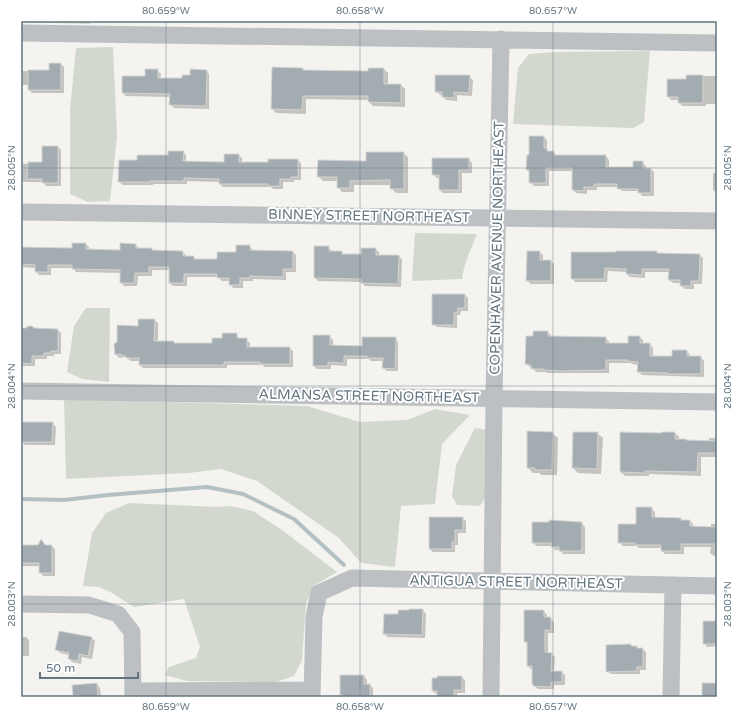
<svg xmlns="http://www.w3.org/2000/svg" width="738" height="718" viewBox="0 0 738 718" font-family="'Varela Round',sans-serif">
	<rect width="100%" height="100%" fill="#f4f3ef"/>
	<!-- green -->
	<path fill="#d3d8cf" d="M21 21H93L90 24 21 22Z
		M113 47 117 136 110 201 88 202 70 194V110L76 48Z
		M650 51 644 122 633 128 513 124 518 68 529 54 557 52Z
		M415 233 477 234C471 249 464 263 462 279L412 281Z
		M86 308H110L109 382 82 379 67 372 74 326Z
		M64 399 307 406 360 422 407 420 435 409 470 415 442 444 435 504 401 506 395 567 361 563 339 538 257 481 221 469 189 473 66 479Z
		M475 428 488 430 489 491 480 506 457 505 452 496 456 465Z
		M129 503 217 507 230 506 253 511 282 530 337 572 315 585 306 603 302 660 294 676 276 682 187 681 165 675 169 667 196 658 200 647 184 599 134 607 112 593 99 587 83 586 92 533 106 513Z"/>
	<!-- shadow -->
	<path fill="#0003" d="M50 64H61L64 67V93H32L29 90V85H21V71H50Z
		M303 69 306 71 369 72 384 69 388 73V85H401L405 89V107L373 106 369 102V100L306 99V114L276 113 272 109Z
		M157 70 161 74 160 79H183L206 70 209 74V109L174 108 170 104V97L126 96 123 93Z
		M469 76 473 80 472 96 457 95V101L446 100 443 97V95H440L436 91Z
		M687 76H717V104H706V106H683L679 103V100H671L668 96 687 80Z
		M544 137 547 140V150L550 152H554L557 156H606L609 160V168H634L642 162 646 166V169H651L654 172V196H642L639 191H622L618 187H597V190H587V194L576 193 573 190V171H549V186H534L530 182V172L527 170 530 156Z
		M58 147 61 150V186H46L43 182H21V164L43 163Z
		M183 152 186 155V163H225L238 155 242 158V163H269L298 160 301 163V180H294V182H283V189H273L271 187H223L220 184V182L187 181V184H153V185H123L119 182 138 161 169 156Z
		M403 153 408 157V193H396L391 188V185H354V192H342L338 187V181H323L318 176 367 162Z
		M469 159 472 163V173H462V193H443L440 190V178H437L433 174Z
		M713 173H717V193L713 190Z
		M86 244 89 247V250L121 251 136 245 139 248 152 249 153 251 182 252 186 255V257H194L196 260H218L237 253 249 246 253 250V251L293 252 296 255V272H286V280L253 279V281H243V288H233L230 284V281H222L218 277H187V286H173L170 283V270H152V276H138L137 286H124L121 282V273L76 272 73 268H51V275H39L36 271V268L21 267V252L73 250Z
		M328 247 332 251V252H341L345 255H362L375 249 379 252V256H399L402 260 401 287 365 286 362 283V282L318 281 315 278Z
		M539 252 543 255V261H551L554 264V284H531L527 281Z
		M572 252 699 255 703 258 702 284H694V289H685L681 286V283H673L669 280V272H645V278L630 277 627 274V272L608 271 607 282H575L572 278Z
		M465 295 468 298V311H461L460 315H457V328L437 327 433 324Z
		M154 320 158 323V342H173L175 344H213L223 339 236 334 239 338V339H246L250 343V348H289L293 351V367H264L263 365H227V368H143L140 365V361H131L125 357 119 358 116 354 139 327Z
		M21 329 58 330 61 333V354H54V356H47V359H35V366H22L21 365Z
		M547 332 551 335V338H605L609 341V344H629L640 337 643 340V344H650L653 348V357H673V351H687L690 355V357H701L704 361V377L672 376H671L642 375 638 371V365L633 364 631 363H609V373H547L546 372H536L532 367H530L526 364 534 337Z
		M329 336 333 340V346L363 347 395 338 398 342V371H387L383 368V361H371L369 359H347V366L331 365V369H317L314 366Z
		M52 423 56 427 55 445H25L22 442Z
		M552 433 558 438 557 475H541L540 473H533L528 468Z
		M597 433 603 438 601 474 578 473 573 468Z
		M675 433 679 437V440L709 442V438H717V457H701V476L649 474V476H625L621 472Z
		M651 508 655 512V518L681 519 683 521H690L693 524V527L711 528V524H717V556H714L710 553 711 547H684V554H665L662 551V548H639L637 546H623L619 542Z
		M430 518H462L466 521V533H458V545H455V552H433L430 549Z
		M582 523 585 527V554H563L560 550H555L552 546H537L533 543Z
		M42 540 46 546H52L55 549V576H43L40 572V566H21V546H38Z
		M423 610 426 614 425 638 388 637 384 634 399 615Z
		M544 611 547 615V618H550L554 622V633H548V654H551L555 657 554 672H562L565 675V685H554V689H538L534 686 533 669H531L528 666V645L525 642Z
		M717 622V646L707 647 704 643Z
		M21 637H26L29 640V656H21Z
		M92 638 95 641 92 659 82 657 81 664 72 662 69 659 70 655 60 653 57 649Z
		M631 645 633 647H637L638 649H642L646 652V670H640V674H611L607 671Z
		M364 676 367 680V685H370L373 688V697H343L341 695Z
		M462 677 465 680V693H457V697H438V694H436L432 690Z
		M97 684 100 688 101 697H75L74 695Z"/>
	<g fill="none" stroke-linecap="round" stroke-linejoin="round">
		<!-- stream -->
		<path stroke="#b3c0c4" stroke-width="4" d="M21 499 64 500 108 495 207 487 243 494 294 519 344 565"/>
	</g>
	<!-- building -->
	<path fill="#a3acb1" stroke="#d5d4d2" d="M49 63H61V90H28V70H49Z
		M272 67 303 68V70L368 71V68H384V84H401V103L368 102V96H303L302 110 271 109Z
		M145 69H158V78H182V75H190V69L207 70 206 106 169 105 170 94 122 93V76H145Z
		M435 75H470L469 93 454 92V98L442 97V92H435Z
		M686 75H703V103H678V97H667V79H686Z
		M529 136H544V148H547V151H554V155H606V167H633V161H643V168H651V193H638V189H617V184H594V187H584V191L572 190V168H546V183H529V170H526L527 155H529Z
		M42 146H58V183H42V179H27L28 162H42Z
		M168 151H184L183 161 224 162V154H239V162H268V159H298V177H291V179H280V186H268V184H219V179L184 178V181H150V182H118L119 160H137V155H168Z
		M366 152H404V189H390V180L350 181V188H337V177H317L318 160 366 161Z
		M432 158H469V170H459V190H439V175H432Z
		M72 243H86V249L120 250V243L136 244V248H152V250L183 251V256H194V259H217V252H236V245H250V250L293 251V269H283V277L250 276V278H240V285H229V278H217V274H184V283H169V267H149V273H135L134 283H120V270L72 269V265H48V272H35V265L21 264V247L72 248Z
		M314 246H329V251H342V254H361V248H376V255H399L398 284 361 283V279L314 278Z
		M527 251H540V260H551V281H526Z
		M616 251H657V253L700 254 699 281H691V286H680V280H668L669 269H642V275L626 274V269L605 268 604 279H571V252H616Z
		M432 294H465V308H458L457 313H454V325H432Z
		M138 319H155L154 341H174V343H212V338H222V333H237V338H247V347H290V364H260V362H224V365H139V358H127L125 356 122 355 121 354 115 355 114 344 117 342V325L138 326Z
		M28 326H32L34 328 58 329V351H51V353H44V356H32V364L21 363V328H26Z
		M533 331H548V336L606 337V343H628V336H640V343H650V356H672V350H687V356H701V374H668V373L637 372 638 362 628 361V360H606V370L560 371 543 370V369H531V365L525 364 526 336H533Z
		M313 335H330V345L362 346V337H396L395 369 382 368 383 358H367V356H344V363L328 362V366H313Z
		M21 422H53L52 442H21Z
		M527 431 553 432 552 470H535V468H527Z
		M573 432H598L597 469 572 468Z
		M620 432 661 433 662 432H675V439H686V440L717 441V453H698L697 472 645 471V473L620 472Z
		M636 507H652V517L681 518V520H690V526L717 527V544H681V551H661V545H635V543H618V524H636Z
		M429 517H463V530H455V542H452V549H429Z
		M549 520 582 522V551H559V547H551V543H532V522H549Z
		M41 539 45 545H52V573H39V563H21V545H38Z
		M409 609H423L422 635 383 634 384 614H398V610H409Z
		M524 610H544V617H551V630H545V652L552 653 551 671H562V682H551V687L533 686V684H532V666H527V642H524Z
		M703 621H717V644H703Z
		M59 631 92 637 88 656 79 654 78 661 68 659 69 653 55 650Z
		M631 644V646H637V648H643V667H637V671L606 672V645Z
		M340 675H364V684H370V697H342L343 695H340Z
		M437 676H462V690H454V697H437V691H432V678H437Z
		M97 683 98 697H79V695L73 696 72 685Z
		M702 683H717V697H702Z"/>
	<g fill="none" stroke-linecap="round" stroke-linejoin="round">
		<!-- minor -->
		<path stroke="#bcc0c3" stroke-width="17" d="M21 33 717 43
			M21 212 717 221
			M21 391 717 402
			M21 604 89 605 118 614 132 632 133 697
			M133 691 312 690
			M312 697 314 617 319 593 352 578 717 586
			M491 697 494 398 501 39
			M671 697 673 585"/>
	</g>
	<!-- ticks -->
	<path fill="none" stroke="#637580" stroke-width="1" stroke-opacity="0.45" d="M166 21V697M360 21V697M553 21V697M21 168H717M21 386H717M21 604H717"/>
	<g text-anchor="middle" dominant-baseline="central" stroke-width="4" stroke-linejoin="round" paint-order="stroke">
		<!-- street labels -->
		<g font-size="14" fill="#637580" stroke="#fff">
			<text transform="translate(369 216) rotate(1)">BINNEY STREET NORTHEAST</text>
			<text transform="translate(497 248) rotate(-89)">COPENHAVER AVENUE NORTHEAST</text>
			<text transform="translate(369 396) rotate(1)">ALMANSA STREET NORTHEAST</text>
			<text transform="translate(516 582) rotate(1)">ANTIGUA STREET NORTHEAST</text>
		</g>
	</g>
	<!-- border -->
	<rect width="738" height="718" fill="none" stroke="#ffffff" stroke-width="44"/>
	<!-- scale -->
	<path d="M40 672v6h98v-6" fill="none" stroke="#637580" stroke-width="2"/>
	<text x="46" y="672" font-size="12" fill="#637580" stroke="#ffffff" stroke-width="3" paint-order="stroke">50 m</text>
	<rect x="22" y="22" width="694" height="674" fill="none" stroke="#637580" stroke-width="1.5"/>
	<g font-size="10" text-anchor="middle" fill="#637580">
		<text x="166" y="14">80.659°W</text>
		<text x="360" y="14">80.658°W</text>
		<text x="553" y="14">80.657°W</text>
		<text transform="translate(11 168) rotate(-90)" y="4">28.005°N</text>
		<text transform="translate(727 168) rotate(-90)" y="4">28.005°N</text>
		<text transform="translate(11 386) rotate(-90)" y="4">28.004°N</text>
		<text transform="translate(727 386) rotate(-90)" y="4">28.004°N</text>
		<text transform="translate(11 604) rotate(-90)" y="4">28.003°N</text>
		<text transform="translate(727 604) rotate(-90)" y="4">28.003°N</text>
		<text x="166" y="710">80.659°W</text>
		<text x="360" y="710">80.658°W</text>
		<text x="553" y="710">80.657°W</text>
	</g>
</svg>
